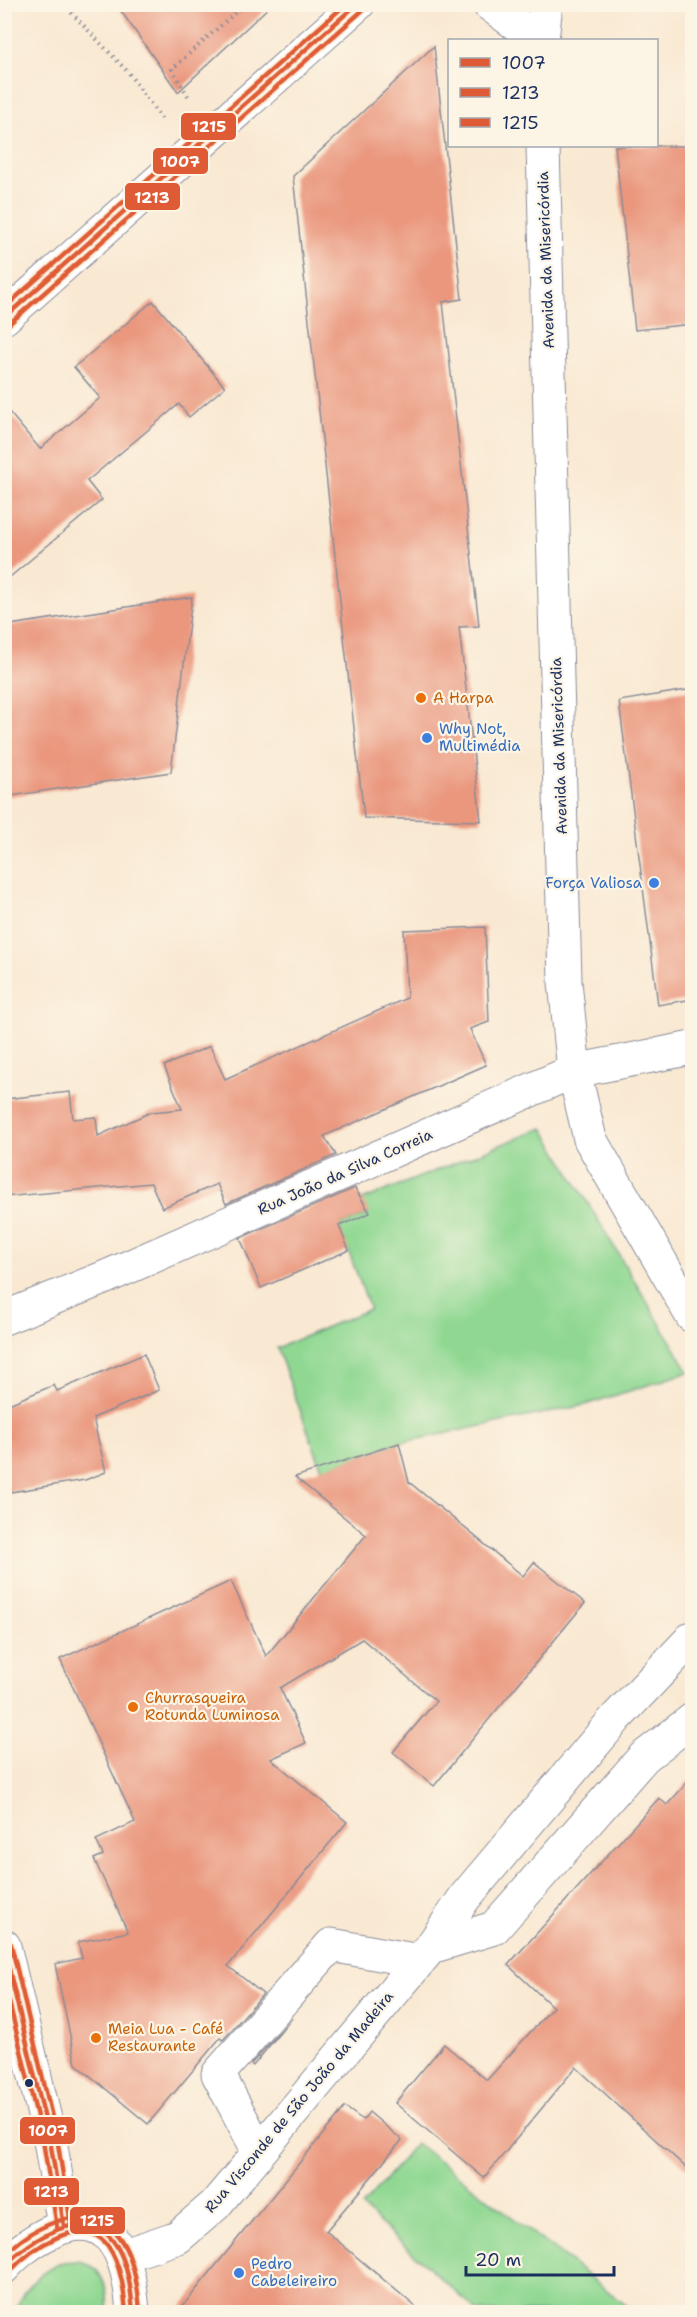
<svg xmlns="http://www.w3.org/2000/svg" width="697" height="2317" viewBox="0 0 697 2317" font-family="'Shantell Sans',sans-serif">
	<rect width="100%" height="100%" fill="#fcf5e5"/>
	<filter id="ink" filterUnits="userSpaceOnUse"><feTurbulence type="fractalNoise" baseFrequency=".0167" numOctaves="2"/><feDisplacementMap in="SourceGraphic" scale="12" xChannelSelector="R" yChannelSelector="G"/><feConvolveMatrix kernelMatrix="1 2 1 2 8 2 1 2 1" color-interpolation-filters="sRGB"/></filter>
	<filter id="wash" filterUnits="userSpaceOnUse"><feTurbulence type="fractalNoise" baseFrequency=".008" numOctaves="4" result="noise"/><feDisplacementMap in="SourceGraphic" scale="24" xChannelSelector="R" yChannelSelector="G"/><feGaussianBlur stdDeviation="1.35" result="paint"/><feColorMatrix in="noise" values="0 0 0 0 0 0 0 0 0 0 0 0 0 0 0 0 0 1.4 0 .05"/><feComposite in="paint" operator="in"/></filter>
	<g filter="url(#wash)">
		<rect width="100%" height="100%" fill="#f9e9d3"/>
		<!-- green -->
		<path fill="#90d892" stroke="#568478" stroke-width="1.5" d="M543 1128 689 1372 585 1405 399 1443 322 1469 277 1348 370 1309 339 1226 368 1214 362 1200Z
			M416 2143 635 2312H478L362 2207Z
			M63 2262C69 2262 77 2260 82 2262 104 2267 109 2294 107 2312H15C23 2288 39 2272 63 2262Z"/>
		<g id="blocks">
			<!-- building -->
			<path fill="#ea977e" d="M116 4H272L178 92Z
				M434 46 462 299 443 302 479 626 459 627 481 821 364 818 293 176Z
				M615 146H693V324L635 330Z
				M153 301 225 387 189 417 179 404 87 481 102 500 4 582V406L40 449 100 398 74 367Z
				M192 597 171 772 4 797V626Z
				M693 689V999L658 1005 619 701Z
				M485 927 489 1022 470 1029 486 1065 324 1136 336 1155 226 1204 217 1184 162 1208 151 1183 4 1197V1099L70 1092 73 1119 96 1117 98 1136 151 1112 182 1109 164 1066 210 1046 225 1079 407 998 404 930Z
				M355 1188 370 1213 339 1226 349 1250 261 1288 240 1238Z
				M144 1354 159 1390 93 1418 106 1472 85 1480 4 1493V1406L54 1385 57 1391Z
				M399 1443 409 1482 523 1576 534 1562 585 1603 434 1786 393 1752 436 1701 362 1639 280 1688 306 1743 271 1759 347 1822 228 1966 263 1994 223 2040 220 2038 148 2124 76 2064 55 1964 82 1958 78 1942 128 1932 94 1859 103 1855 96 1840 135 1822 60 1659 231 1581 266 1656 366 1535 295 1477Z
				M693 1776V2174L576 2067 484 2178 395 2103 444 2044 487 2080 553 2007 508 1965 659 1798 667 1805Z
				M292 2018 253 2066 251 2064Z
				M345 2107 363 2120 369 2112 402 2140 326 2231 423 2313H177Z"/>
		</g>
	</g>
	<g filter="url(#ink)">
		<use href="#blocks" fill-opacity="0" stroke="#8a8c98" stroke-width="1.5"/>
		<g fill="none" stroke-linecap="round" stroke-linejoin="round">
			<defs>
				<path id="minor" d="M489 4 538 40
					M542 40 546 4
					M543 146 565 982 574 1071 590 1139 692 1316
					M4 318 358 4
					M4 1318 106 1277 574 1071 692 1048
					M4 1946 50 2140 64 2226
					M431 1947 494 1928 644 1757 692 1720
					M259 2152 218 2074 331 1945 419 1961
					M122 2256 178 2237 215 2205 431 1947 465 1897 616 1718 692 1638
					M4 2267C24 2243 79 2206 108 2235 127 2254 131 2287 133 2312"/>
			</defs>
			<!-- minor casing -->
			<use href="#minor" stroke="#8a8c98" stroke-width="35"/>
			<!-- path -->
			<path stroke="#8a8c98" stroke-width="4" stroke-dasharray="1.5 4.5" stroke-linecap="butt" d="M63 4 127 71 163 121
				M188 96 172 69 245 4"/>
			<!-- minor -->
			<use href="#minor" stroke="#fff" stroke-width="33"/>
			<defs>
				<path id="bus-1" d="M4 318 357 4
					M4 1948 50 2140 64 2226
					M4 2266C30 2240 87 2201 116 2245 128 2264 131 2289 133 2312"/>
				<path id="bus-2" d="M9 324 363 10
					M4 1981 43 2141 57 2227
					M9 2272C30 2250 82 2211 108 2246 121 2265 124 2290 126 2312"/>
				<path id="bus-3" d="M4 308 346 4
					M11 1944 57 2138 71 2225
					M4 2256C18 2241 36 2229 55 2222 120 2200 136 2260 140 2311"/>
			</defs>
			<!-- bus-1 casing -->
			<use href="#bus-1" stroke="#fcf5e5" stroke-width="9"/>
			<!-- bus-2 casing -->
			<use href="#bus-2" stroke="#fcf5e5" stroke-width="9"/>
			<!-- bus-3 casing -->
			<use href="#bus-3" stroke="#fcf5e5" stroke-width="9"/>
			<!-- bus-1 -->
			<use href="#bus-1" stroke="#df5b35" stroke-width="4.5"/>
			<!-- bus-2 -->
			<use href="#bus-2" stroke="#df5b35" stroke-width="4.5"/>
			<!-- bus-3 -->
			<use href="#bus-3" stroke="#df5b35" stroke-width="4.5"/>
		</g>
	</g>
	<!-- markers -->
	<g fill="#e8710a" stroke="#fcf5e5" stroke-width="2">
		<circle cx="421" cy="698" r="6"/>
		<circle cx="133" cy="1707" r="6"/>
		<circle cx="96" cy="2038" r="6"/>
	</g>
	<g fill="#3f7fe0" stroke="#fcf5e5" stroke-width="2">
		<circle cx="427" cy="738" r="6"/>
		<circle cx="654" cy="883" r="6"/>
		<circle cx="239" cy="2273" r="6"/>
	</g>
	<circle fill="#1b2f5e" stroke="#fcf5e5" stroke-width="2" cx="29" cy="2083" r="5"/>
	<g text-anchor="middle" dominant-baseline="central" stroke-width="4.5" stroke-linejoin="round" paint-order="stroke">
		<!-- street labels -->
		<g font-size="15" fill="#1b2f5e" stroke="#fcf5e5">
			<text transform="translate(546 260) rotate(-92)">Avenida da Misericórdia</text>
			<text transform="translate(559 746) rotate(-92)">Avenida da Misericórdia</text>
			<text transform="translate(345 1172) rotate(-24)">Rua João da Silva Correia</text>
			<text transform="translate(299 2102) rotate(-50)">Rua Visconde de São João da Madeira</text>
		</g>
		<!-- food labels -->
		<g font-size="15" fill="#c56008" stroke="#fcf5e5" text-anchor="start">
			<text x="433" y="698">A Harpa</text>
			<text x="145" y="1698">Churrasqueira<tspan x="145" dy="17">Rotunda Luminosa</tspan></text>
			<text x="108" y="2029">Meia Lua - Café<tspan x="108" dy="17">Restaurante</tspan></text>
		</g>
		<!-- shop labels -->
		<g font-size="15" fill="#366cbe" stroke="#fcf5e5" text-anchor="start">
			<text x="439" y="729">Why Not,<tspan x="439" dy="17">Multimédia</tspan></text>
			<text x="642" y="883" text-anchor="end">Força Valiosa</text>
			<text x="251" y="2264">Pedro<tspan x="251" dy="17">Cabeleireiro</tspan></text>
		</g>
	</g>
	<g stroke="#fcf5e5" stroke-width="2">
		<rect x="180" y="112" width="57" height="29" rx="6" fill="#df5b35"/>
		<rect x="152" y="147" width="57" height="28" rx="6" fill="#df5b35"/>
		<rect x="124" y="182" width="57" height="29" rx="6" fill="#df5b35"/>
		<rect x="19" y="2116" width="57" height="29" rx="6" fill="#df5b35"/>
		<rect x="23" y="2177" width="57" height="29" rx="6" fill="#df5b35"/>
		<rect x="69" y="2206" width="57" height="29" rx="6" fill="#df5b35"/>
	</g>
	<g font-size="16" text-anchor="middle" font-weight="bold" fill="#fff">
		<text x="209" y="132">1215</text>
		<text x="180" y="167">1007</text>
		<text x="152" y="203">1213</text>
		<text x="48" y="2136">1007</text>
		<text x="51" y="2197">1213</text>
		<text x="97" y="2226">1215</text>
	</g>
	<!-- margin -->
	<rect width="697" height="2317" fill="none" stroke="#fcf5e5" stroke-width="24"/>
	<!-- legend -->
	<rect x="448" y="39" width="210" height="108" fill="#fcf5e5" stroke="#a2a6af" stroke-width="1.5"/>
	<rect x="460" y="58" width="30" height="9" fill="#df5b35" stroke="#a2a6af" stroke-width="1.5"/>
	<text x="502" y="69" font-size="18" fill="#1b2f5e">1007</text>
	<rect x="460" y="88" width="30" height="9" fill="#df5b35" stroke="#a2a6af" stroke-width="1.5"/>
	<text x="502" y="99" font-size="18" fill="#1b2f5e">1213</text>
	<rect x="460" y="118" width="30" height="9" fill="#df5b35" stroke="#a2a6af" stroke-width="1.5"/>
	<text x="502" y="129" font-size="18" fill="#1b2f5e">1215</text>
	<!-- scale -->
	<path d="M466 2266v9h148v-9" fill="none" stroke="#1b2f5e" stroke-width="3"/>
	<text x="475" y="2266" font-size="18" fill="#1b2f5e" stroke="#fcf5e5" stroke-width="4.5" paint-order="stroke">20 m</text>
</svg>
